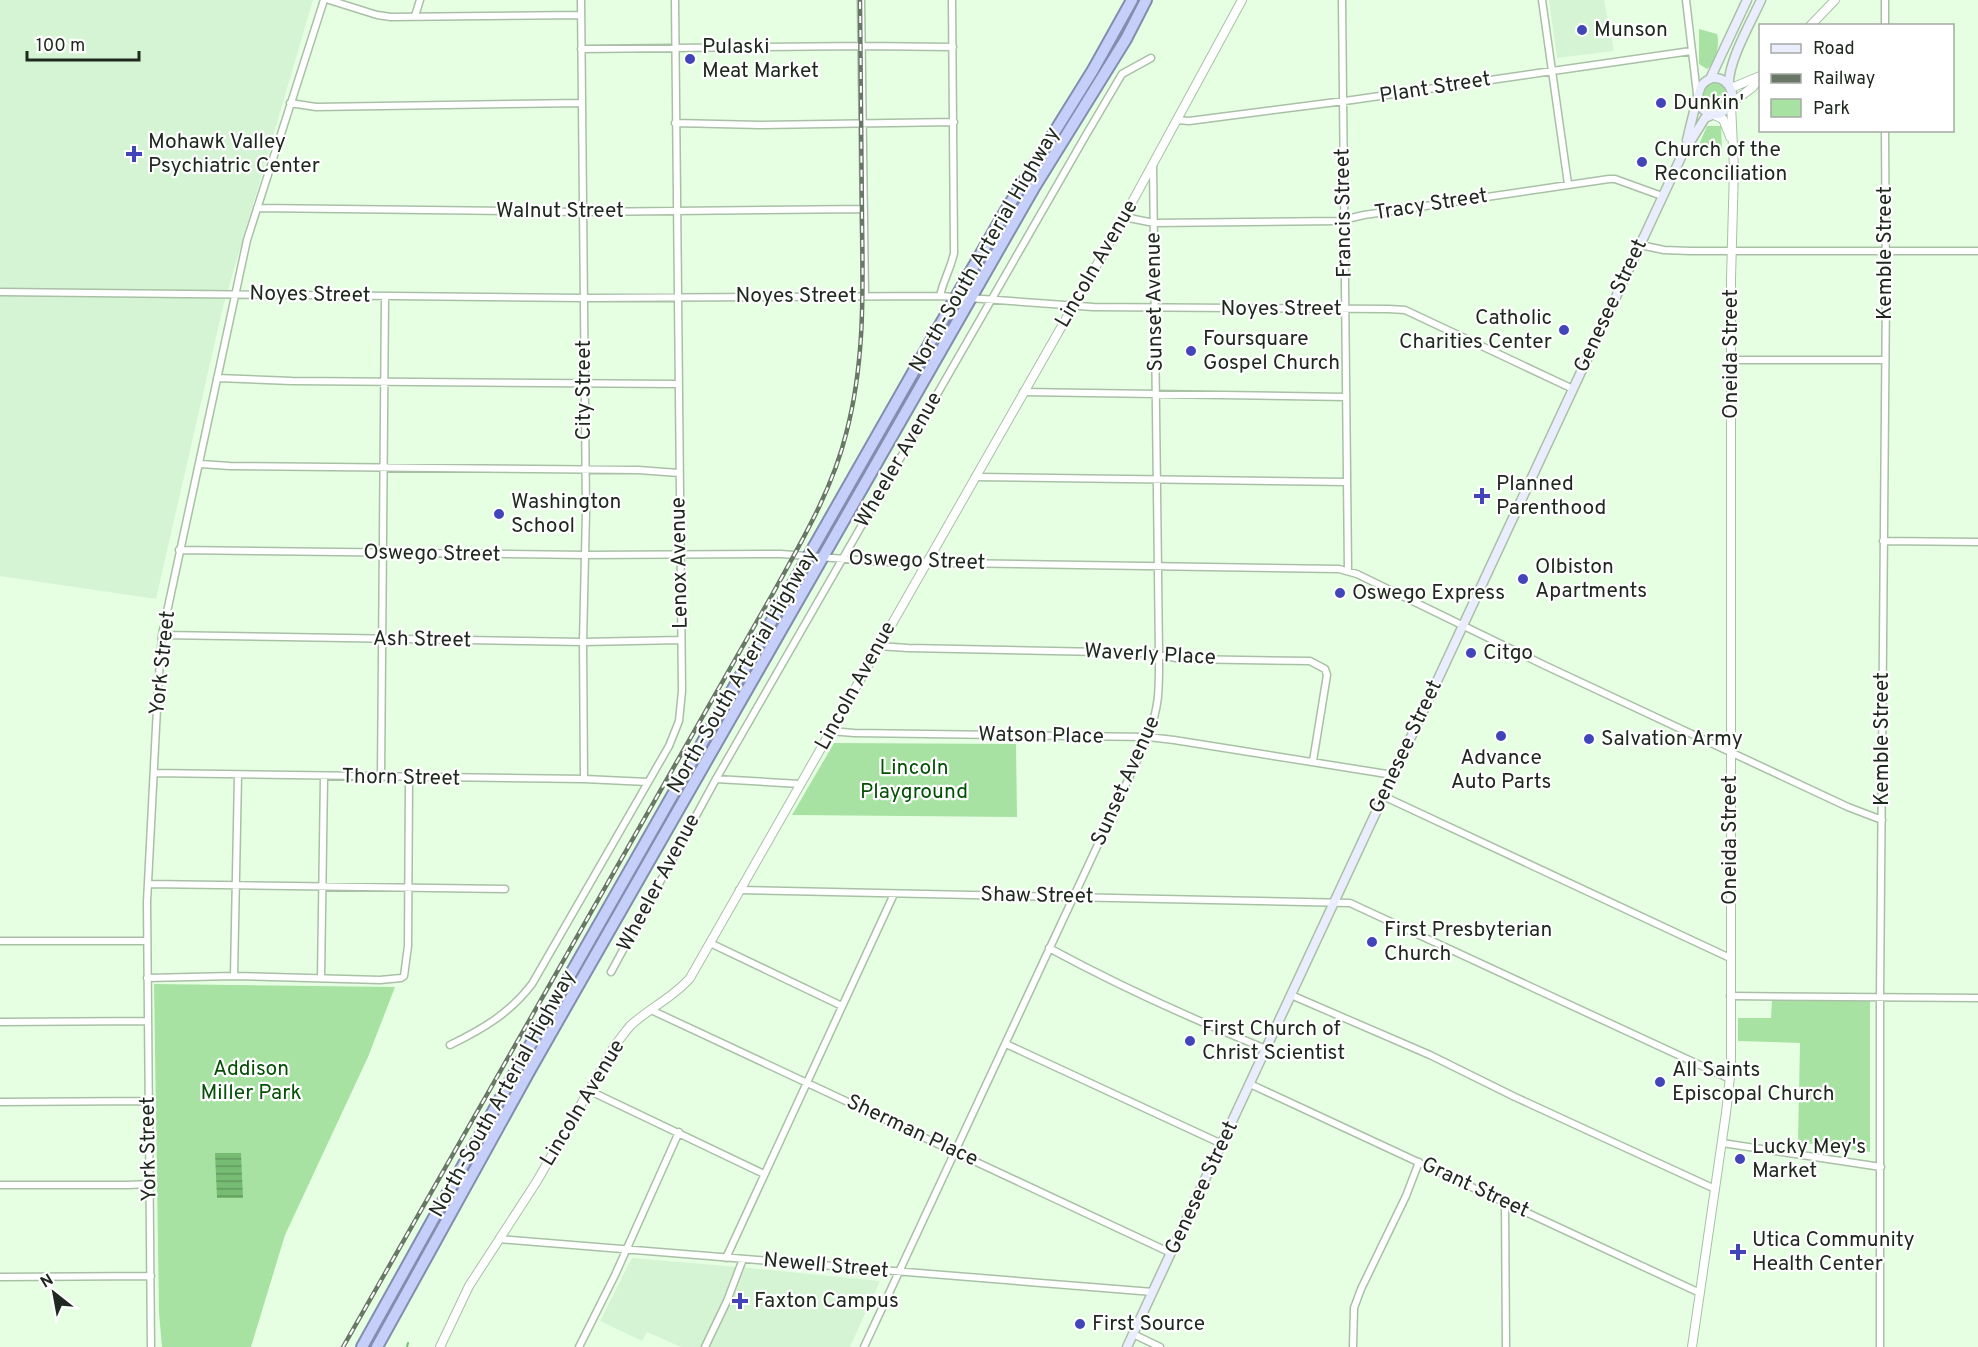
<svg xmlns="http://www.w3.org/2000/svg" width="1978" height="1347" viewBox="0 0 1978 1347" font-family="Overpass,sans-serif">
	<defs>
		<pattern id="water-rules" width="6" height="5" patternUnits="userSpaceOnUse" patternTransform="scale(1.5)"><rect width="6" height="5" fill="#77bc73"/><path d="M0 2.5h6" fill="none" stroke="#61995e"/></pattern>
	</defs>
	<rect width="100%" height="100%" fill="#e6ffe3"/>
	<!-- built -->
	<path fill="#d5f4d3" d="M0 0H313L223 307 156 599 0 576Z
		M1549 0H1604L1614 51 1557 58Z
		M632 1258 750 1268 880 1281 850 1347H681L647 1332 642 1341 600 1321Z"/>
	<!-- park -->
	<path fill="#a8e2a3" d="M1699 29 1717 34C1720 44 1716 63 1707 69L1699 64Z
		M1716 78 1733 93 1724 112 1703 110 1699 88Z
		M1707 126H1721L1722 149 1698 147Z
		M834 743 1016 744 1017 817 792 815Z
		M154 984 395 987 368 1057 285 1235 251 1347H162L159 1313Z
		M1772 1000H1870V1152L1798 1142 1800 1043 1738 1041V1018H1771Z"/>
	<!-- water -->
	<path fill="url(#water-rules)" d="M215 1153H241L243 1198H217Z"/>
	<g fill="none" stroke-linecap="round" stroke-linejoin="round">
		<!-- stream -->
		<path stroke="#77bc73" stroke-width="2" d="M407 1347 408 1343"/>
		<defs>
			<path id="minor" d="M329 0 377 15 391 17 581 15
				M581 0 586 512 583 642 584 779
				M861 0 865 295
				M1342 0 1348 571
				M1542 0 1568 184
				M1686 0 1697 94
				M415 16 420 0
				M1885 26V0
				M581 49 862 46 953 47
				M290 103 316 107 582 103
				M1177 120 1189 121 1352 100 1691 51
				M675 123 760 125 954 122
				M257 208 583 212 864 209
				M1124 217 1154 223 1338 221 1364 215 1609 179H1615L1662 196
				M1640 245 1664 250 1690 251H1978
				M0 292 584 298 940 296 1093 307 1389 309 1405 310 1573 389
				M940 296C943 281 951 268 954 253L952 0
				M1732 360H1885
				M217 378 292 381 677 384
				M1023 392 1346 397
				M200 464 230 466 638 470 679 473
				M975 477 1347 482
				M1883 541 1978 542
				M179 550 585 555 781 554 884 562 1339 569 1357 574 1546 666 1848 807 1882 820
				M162 635 583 642 681 640
				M878 646 908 648 1150 653 1181 659 1310 661 1325 669 1327 675 1313 761
				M830 731 854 733 1148 737 1174 740 1393 775
				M154 773 584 779 648 782
				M381 778 385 297
				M716 779 800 784
				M1383 796 1730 958
				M148 884 505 889
				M739 890 1350 903 1730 1079
				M0 941H147
				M710 943 842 1006
				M1049 948C1119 986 1192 1019 1266 1049
				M611 972 716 779 1086 135 1122 74 1151 58
				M234 976 238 775
				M147 978 234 976 380 980 401 978 404 976 408 946 409 778
				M321 978 324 777
				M1291 995 1430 1055 1515 1097 1715 1189
				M1730 996 1978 998
				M651 1010 1171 1253
				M0 1022 148 1021
				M1006 1044 1222 1144
				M450 1045C483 1029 510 1013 532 984L669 746 679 721 682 691 675 0
				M1250 1084 1700 1293
				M588 1090 764 1174
				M0 1102 148 1101
				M1722 1143 1881 1167
				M0 1185H127L150 1184
				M1505 1202 1506 1347
				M499 1239 1153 1292
				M726 1258 894 894
				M0 1277 151 1276
				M1133 1334 1160 1347
				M151 1347 147 902 158 689 162 635 247 240 324 0
				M579 1347 615 1275 679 1132
				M705 1347 727 1301 743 1259
				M864 1347 1148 737C1160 704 1159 689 1159 655L1153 165
				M1353 1347 1354 1308 1361 1289 1406 1196 1419 1162
				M1880 1347V997L1886 290 1885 130"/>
			<path id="tertiary" d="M1810 26 1835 0
				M1731 88 1760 76
				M1733 102 1753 87 1760 77
				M1714 115 1723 119 1730 137
				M440 1347 469 1286 537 1181 615 1045C620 1039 625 1032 630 1026 649 1008 673 998 690 978L1124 217 1242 0
				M1692 1347 1726 1113 1731 1067V279L1734 168 1731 105"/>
			<path id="secondary" d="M1710 79 1747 0
				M1729 84C1728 62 1751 22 1761 0
				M1687 140C1689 132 1699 88 1702 85 1716 68 1738 85 1731 105L1720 114C1709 115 1701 111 1697 100
				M1127 1347 1682 155 1705 118 1712 115"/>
			<path id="trunk" d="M362 1347 520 1063 952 304 1006 210 1093 70 1132 0
				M377 1347 531 1068 696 779 1035 186 1126 39 1146 0"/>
		</defs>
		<!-- minor casing -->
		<use href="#minor" stroke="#a9c0a7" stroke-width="9"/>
		<!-- tertiary casing -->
		<use href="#tertiary" stroke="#a9c0a7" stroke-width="10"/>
		<!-- secondary casing -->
		<use href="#secondary" stroke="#a9c0a7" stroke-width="11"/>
		<!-- trunk casing -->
		<use href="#trunk" stroke="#838dad" stroke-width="14"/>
		<!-- minor -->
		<use href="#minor" stroke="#fff" stroke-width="6"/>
		<!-- tertiary -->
		<use href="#tertiary" stroke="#fff" stroke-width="8"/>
		<!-- secondary -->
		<use href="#secondary" stroke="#eaedfd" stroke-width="8"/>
		<!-- trunk -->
		<use href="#trunk" stroke="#c6cffa" stroke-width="10"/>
		<defs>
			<path id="rail" d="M343 1347 772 595C800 544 832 491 846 434 865 363 863 291 862 218 861 145 861 73 860 0"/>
		</defs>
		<!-- rail casing -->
		<use href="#rail" stroke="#687766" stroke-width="4.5"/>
		<!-- rail -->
		<use href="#rail" stroke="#fff" stroke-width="2" stroke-dasharray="7" stroke-linecap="butt"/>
	</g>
	<!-- markers -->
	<g fill="#4145b9" stroke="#fff" stroke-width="2">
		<circle cx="1582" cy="30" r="6"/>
		<circle cx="690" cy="59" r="6"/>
		<circle cx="1661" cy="103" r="6"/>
		<path d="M131 145h6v6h6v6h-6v6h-6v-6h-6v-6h6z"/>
		<circle cx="1642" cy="162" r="6"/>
		<circle cx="1564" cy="330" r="6"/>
		<circle cx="1191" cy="351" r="6"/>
		<path d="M1479 487h6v6h6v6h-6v6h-6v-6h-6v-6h6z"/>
		<circle cx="499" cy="514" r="6"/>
		<circle cx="1523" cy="579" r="6"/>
		<circle cx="1340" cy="593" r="6"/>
		<circle cx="1471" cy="653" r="6"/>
		<circle cx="1501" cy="736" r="6"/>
		<circle cx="1589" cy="739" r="6"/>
		<circle cx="1372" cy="942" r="6"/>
		<circle cx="1190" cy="1041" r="6"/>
		<circle cx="1660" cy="1082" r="6"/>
		<circle cx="1740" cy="1159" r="6"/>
		<path d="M1735 1243h6v6h6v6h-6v6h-6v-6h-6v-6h6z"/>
		<path d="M737 1292h6v6h6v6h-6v6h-6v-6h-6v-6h6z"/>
		<circle cx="1080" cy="1324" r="6"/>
	</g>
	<g text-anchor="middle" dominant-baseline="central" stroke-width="4.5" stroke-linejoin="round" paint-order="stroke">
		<!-- poi labels -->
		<g font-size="21" fill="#20291f" stroke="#fff" text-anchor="start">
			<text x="1594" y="30">Munson</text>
			<text x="702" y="47">Pulaski<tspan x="702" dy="24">Meat Market</tspan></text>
			<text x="1673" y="103">Dunkin'</text>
			<text x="148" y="142">Mohawk Valley<tspan x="148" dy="24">Psychiatric Center</tspan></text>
			<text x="1654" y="150">Church of the<tspan x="1654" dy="24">Reconciliation</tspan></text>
			<text x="1552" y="318" text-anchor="end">Catholic<tspan x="1552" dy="24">Charities Center</tspan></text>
			<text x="1203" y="339">Foursquare<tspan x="1203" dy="24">Gospel Church</tspan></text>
			<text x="1496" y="484">Planned<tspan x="1496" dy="24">Parenthood</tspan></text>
			<text x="511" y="502">Washington<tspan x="511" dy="24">School</tspan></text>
			<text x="1535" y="567">Olbiston<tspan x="1535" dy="24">Apartments</tspan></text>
			<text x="1352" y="593">Oswego Express</text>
			<text x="1483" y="653">Citgo</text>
			<text x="1601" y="739">Salvation Army</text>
			<text x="1501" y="758" text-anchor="middle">Advance<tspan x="1501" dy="24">Auto Parts</tspan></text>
			<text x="1384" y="930">First Presbyterian<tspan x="1384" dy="24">Church</tspan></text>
			<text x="1202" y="1029">First Church of<tspan x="1202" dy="24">Christ Scientist</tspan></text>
			<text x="1672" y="1070">All Saints<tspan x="1672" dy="24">Episcopal Church</tspan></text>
			<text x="1752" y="1147">Lucky Mey's<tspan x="1752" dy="24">Market</tspan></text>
			<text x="1752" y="1240">Utica Community<tspan x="1752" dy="24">Health Center</tspan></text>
			<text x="754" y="1301">Faxton Campus</text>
			<text x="1092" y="1324">First Source</text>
		</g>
		<!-- street labels -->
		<g font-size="21" fill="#20291f" stroke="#fff">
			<text transform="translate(1435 88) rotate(-9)">Plant Street</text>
			<text transform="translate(1431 205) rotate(-9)">Tracy Street</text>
			<text x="560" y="211">Walnut Street</text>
			<text transform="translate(1344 213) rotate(-91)">Francis Street</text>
			<text transform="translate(985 250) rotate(-60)">North-South Arterial Highway</text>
			<text transform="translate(1885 253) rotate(-90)">Kemble Street</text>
			<text transform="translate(1097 264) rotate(-60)">Lincoln Avenue</text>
			<text transform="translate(310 295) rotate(1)">Noyes Street</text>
			<text x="796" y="296">Noyes Street</text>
			<text transform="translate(1155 302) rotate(-91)">Sunset Avenue</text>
			<text transform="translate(1611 306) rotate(-65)">Genesee Street</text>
			<text x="1281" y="309">Noyes Street</text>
			<text transform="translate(1731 354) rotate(-90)">Oneida Street</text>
			<text transform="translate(584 390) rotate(-90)">City Street</text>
			<text transform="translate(899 460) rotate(-60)">Wheeler Avenue</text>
			<text transform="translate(432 554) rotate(1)">Oswego Street</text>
			<text transform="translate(917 561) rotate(2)">Oswego Street</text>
			<text transform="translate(680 563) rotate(-91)">Lenox Avenue</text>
			<text transform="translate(422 640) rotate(1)">Ash Street</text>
			<text transform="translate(1150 655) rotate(3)">Waverly Place</text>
			<text transform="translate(163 663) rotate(-84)">York Street</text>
			<text transform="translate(743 671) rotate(-60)">North-South Arterial Highway</text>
			<text transform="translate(856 686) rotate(-61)">Lincoln Avenue</text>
			<text transform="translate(1041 736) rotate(1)">Watson Place</text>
			<text transform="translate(1882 739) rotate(-90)">Kemble Street</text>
			<text transform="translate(1406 747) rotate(-65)">Genesee Street</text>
			<text transform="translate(401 778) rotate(1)">Thorn Street</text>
			<text transform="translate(1126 781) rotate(-66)">Sunset Avenue</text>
			<text transform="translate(1730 840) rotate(-90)">Oneida Street</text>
			<text transform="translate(659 883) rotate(-62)">Wheeler Avenue</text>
			<text transform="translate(1037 896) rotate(1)">Shaw Street</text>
			<text transform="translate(503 1094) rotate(-61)">North-South Arterial Highway</text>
			<text transform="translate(583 1103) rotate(-59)">Lincoln Avenue</text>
			<text transform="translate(912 1131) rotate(25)">Sherman Place</text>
			<text transform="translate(149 1149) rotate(-91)">York Street</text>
			<text transform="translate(1202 1188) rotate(-65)">Genesee Street</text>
			<text transform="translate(1475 1188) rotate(25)">Grant Street</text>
			<text transform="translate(826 1266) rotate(5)">Newell Street</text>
		</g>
		<!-- park labels -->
		<g font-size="21" fill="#045106" stroke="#fff">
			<text x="914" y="768">Lincoln<tspan x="914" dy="24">Playground</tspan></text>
			<text x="251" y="1069">Addison<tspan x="251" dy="24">Miller Park</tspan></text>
		</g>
	</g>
	<!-- legend -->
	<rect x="1759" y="24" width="195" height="108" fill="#ffffff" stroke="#a6a9a5" stroke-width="1.5"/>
	<rect x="1771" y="44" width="30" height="9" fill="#eaedfd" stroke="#a6a9a5" stroke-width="1.5"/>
	<text x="1813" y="54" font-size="18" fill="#20291f">Road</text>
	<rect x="1771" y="74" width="30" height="9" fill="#687766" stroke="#a6a9a5" stroke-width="1.5"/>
	<text x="1813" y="84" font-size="18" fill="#20291f">Railway</text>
	<rect x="1771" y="99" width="30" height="18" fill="#a8e2a3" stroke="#a6a9a5" stroke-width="1.5"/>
	<text x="1813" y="114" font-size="18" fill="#20291f">Park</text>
	<!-- north arrow -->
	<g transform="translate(54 1293) rotate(329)" stroke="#ffffff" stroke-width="4.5" paint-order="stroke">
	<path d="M0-4.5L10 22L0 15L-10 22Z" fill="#20291f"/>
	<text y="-9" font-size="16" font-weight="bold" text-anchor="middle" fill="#20291f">N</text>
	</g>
	<!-- scale -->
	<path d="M27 51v9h112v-9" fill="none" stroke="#20291f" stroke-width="3"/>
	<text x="36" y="51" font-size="18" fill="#20291f" stroke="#ffffff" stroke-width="4.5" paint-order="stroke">100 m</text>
</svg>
